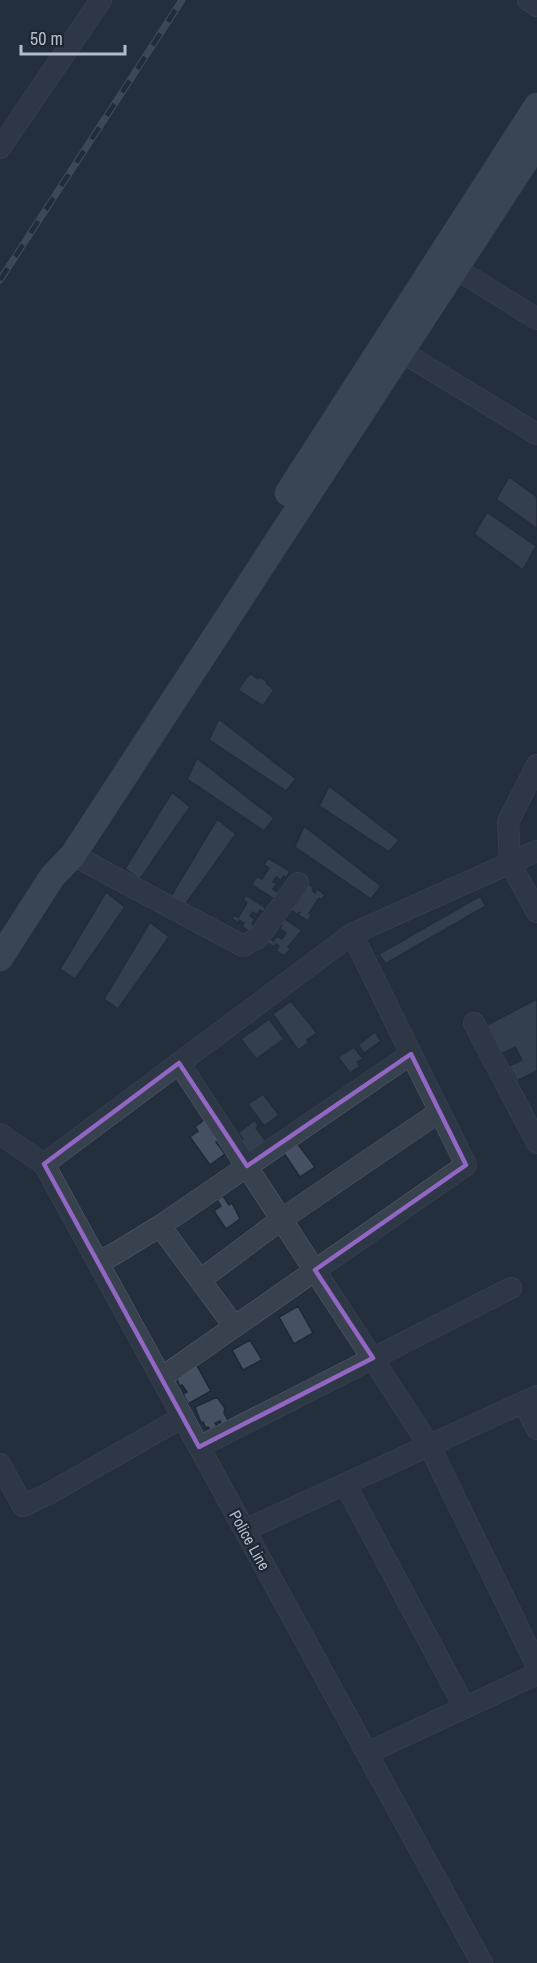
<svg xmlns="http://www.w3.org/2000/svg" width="537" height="1963" viewBox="0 0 537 1963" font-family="'Archivo Narrow',sans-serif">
	<rect width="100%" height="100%" fill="#242f3e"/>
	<!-- building -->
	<path fill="#455162" stroke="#1f2835" stroke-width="1.5" d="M509 477 537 497V529L496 499Z
		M487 512 536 546 523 570 474 534Z
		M250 673 258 679 259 677 267 681 266 683 274 690 263 706 238 690Z
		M219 719 296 779 286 791 209 740Z
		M197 758 274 818 264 831 187 779Z
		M329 786 399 840 389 852 319 806Z
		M172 792 190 807 140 879 125 869Z
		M217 819 236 834 185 905 171 896Z
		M304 826 381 886 371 899 295 847Z
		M268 858 290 871 286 878 284 876 281 880 276 877 273 882 277 884 273 889 279 893 274 899 252 885 257 876 262 879 269 868 264 865Z
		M305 882 314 887 312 890 315 893 317 889 325 895 321 900 319 898 309 913 312 914 308 921 298 915 300 912 297 914 288 908 293 902 296 904 305 890Z
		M106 892 125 907 75 979 60 969Z
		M246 895 266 908 263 912 260 910 257 915 253 912 250 916 255 919 252 924 254 926 250 932 242 927 244 923 239 920V923L232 919 234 915 238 918 247 903 243 900Z
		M480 896 486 906 385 964 379 954Z
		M282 917 302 930 288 947 290 949 285 956 276 951 279 946 276 944 274 947 266 942 269 938 273 941 277 936 282 939 286 933 280 929 282 925 279 923Z
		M150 922 169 937 118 1009 104 999Z
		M537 999V1071L517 1081 509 1066 522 1060 515 1047 501 1054 487 1025Z
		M291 1001 317 1033 307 1040 308 1043 298 1050 273 1014Z
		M269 1019 284 1039 256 1059 241 1039Z
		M375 1032 381 1041 364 1053 358 1045Z
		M354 1047 363 1059 357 1062 360 1066 350 1073 338 1057Z
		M263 1094 279 1115 264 1126 248 1104Z
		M205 1119 212 1128 210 1129 213 1134 220 1139 216 1142 225 1154 210 1165 190 1137 198 1131 195 1127Z
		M255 1120 258 1126 256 1128 266 1141 250 1153 241 1141 243 1139 238 1133Z
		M295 1140 315 1167 300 1177 281 1149Z
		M223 1196 229 1205 232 1203 240 1219 226 1229 214 1211 221 1206 217 1200Z
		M298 1306 313 1333 294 1344 279 1317Z
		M250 1340 262 1360 243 1370 232 1350Z
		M196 1364 211 1391 188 1404 183 1394 187 1392 185 1389 183 1392 184 1388 182 1385 179 1386 177 1377Z
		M217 1397 225 1408 224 1413 228 1420 222 1424 220 1421 215 1423 217 1426 210 1430 208 1427 206 1428 203 1422 201 1423 195 1407Z"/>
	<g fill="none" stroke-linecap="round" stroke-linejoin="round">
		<defs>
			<path id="minor" d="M528 0 537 6
				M0 148 101 0
				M455 268 537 319
				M389 344 537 434
				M537 765 508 822 510 863 537 912
				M73 855 243 946 258 938 298 883
				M474 1023 537 1143
				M179 1063 429 1445 537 1666
				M0 1134 44 1164 482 1963
				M44 1164 352 934 537 851
				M97 1260 111 1256 160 1226
				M200 1280 282 1219 439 1112
				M234 1326 160 1226 411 1054
				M161 1378 466 1165 352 934
				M523 1402 537 1429
				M199 1447 511 1288
				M0 1464 23 1506 50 1493 183 1417
				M345 1484 465 1708
				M245 1530 537 1396
				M367 1753 537 1674"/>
			<path id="major" d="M288 493 537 106
				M0 958 52 877 73 855 537 143"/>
		</defs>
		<!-- minor casing -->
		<use href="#minor" stroke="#565f6c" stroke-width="22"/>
		<!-- major casing -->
		<use href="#major" stroke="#414a57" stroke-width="27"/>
		<!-- minor -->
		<use href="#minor" stroke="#38414e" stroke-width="21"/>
		<!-- major -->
		<use href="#major" stroke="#56606e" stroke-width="26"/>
		<defs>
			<path id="rail" d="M0 280 182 0"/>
		</defs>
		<!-- rail casing -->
		<use href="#rail" stroke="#5a6575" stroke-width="7"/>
		<!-- rail -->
		<use href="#rail" stroke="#1d2633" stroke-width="4.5" stroke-dasharray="14" stroke-linecap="butt"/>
	</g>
	<!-- marked area -->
	<path d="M0 0H537V1963H0ZM411 1054 466 1165 315 1270 373 1358 199 1447 44 1164 179 1063 247 1166Z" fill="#242f3e" fill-opacity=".55" fill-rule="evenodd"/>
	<path fill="none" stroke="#9266c3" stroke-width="4.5" stroke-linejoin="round" d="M411 1054 466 1165 315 1270 373 1358 199 1447 44 1164 179 1063 247 1166Z"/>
	<g text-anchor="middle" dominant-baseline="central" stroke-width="4.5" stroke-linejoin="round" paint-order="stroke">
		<!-- street labels -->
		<g font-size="16" fill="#b4bcc9" stroke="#1d2633">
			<text transform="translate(250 1540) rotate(61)">Police Line</text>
		</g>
	</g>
	<!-- scale -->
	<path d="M21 45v9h104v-9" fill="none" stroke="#b4bcc9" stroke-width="3"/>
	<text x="30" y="45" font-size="18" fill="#b4bcc9" stroke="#1d2633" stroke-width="4.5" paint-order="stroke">50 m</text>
</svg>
